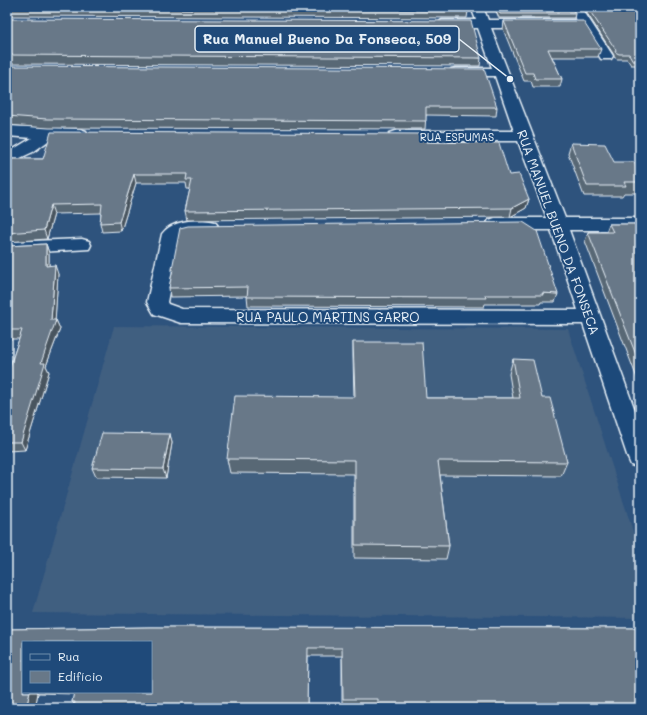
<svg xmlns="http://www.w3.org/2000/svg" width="647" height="715" viewBox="0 0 647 715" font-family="Mali,sans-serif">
	<rect width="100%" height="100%" fill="#2e537d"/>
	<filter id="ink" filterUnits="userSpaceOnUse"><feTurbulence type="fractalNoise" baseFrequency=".025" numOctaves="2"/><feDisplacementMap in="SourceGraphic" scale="8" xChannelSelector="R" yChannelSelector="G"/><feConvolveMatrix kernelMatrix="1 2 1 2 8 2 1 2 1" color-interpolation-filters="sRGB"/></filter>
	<g filter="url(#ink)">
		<!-- built -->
		<path fill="#3f5e80" d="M114 326 568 329 640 553V618L33 613Z"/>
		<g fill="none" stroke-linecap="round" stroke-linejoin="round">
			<defs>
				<path id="minor" d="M471 7H483L488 20H577L569 7H581L613 56 611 59H601L582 28H491L565 218H640V230H569L640 424V468L631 465 628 458 583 324 181 323 154 314 147 302 162 234C171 220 200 218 215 222L218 226 215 230 186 233 180 236 167 302 168 304 182 309 578 310 551 230H495L489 228 486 224 489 220 495 218H547L518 141H396L390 139 388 136 390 133 396 131H514L495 76H456L451 75 449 72 451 69 456 68H492L478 28H442L436 24 442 20H476Z
					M7 126 80 129 86 131 88 134 86 137 51 139 33 152 7 164V153L32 138 7 136Z
					M82 239 89 241 91 245 89 249 7 254V242Z"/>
			</defs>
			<!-- minor casing -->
			<use href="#minor" stroke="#e8f1f8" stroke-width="3"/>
			<!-- minor -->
			<use href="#minor" fill="#1f4a7a" fill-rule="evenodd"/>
		</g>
		<!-- wall -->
		<path fill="#596775" stroke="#e8f1f8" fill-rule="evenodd" d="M7 7 468 11 467 18 7 16Z
			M494 7H572L575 14 574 18H499Z
			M583 7H640V65H631L627 59H617L614 57V55Z
			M7 19 481 58 480 66 7 64Z
			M504 21 601 49 598 57H552L562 79 560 87H533L531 81H524L503 29Z
			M7 66 497 107 496 116 426 115 425 129 49 128 7 125Z
			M426 142 509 175 529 199 526 208 510 217 187 220 185 211 190 189H187L186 183H136L121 231 102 232 100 223 101 213 54 214 47 239 7 242V159H43Z
			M571 143 640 174V193H624L622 196H584L568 153Z
			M609 224H640V386L585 241 588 232H606Z
			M46 244 49 253V266L58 274 55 320H56L60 329 46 366 49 372 25 450 7 451V375L19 339H7V246Z
			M172 269 558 294 555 302H541L540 304H485L484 307 248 306 247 296 170 297 169 288 172 273Z
			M353 342 426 398H513L509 374 513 359 542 398 567 462 561 476 440 475 449 546 446 559 354 558V474L230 473 227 459 354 397 353 356Z
			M170 434 172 443 166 478 96 477 92 468Z
			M150 627 640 628V708H377V706H342V656H308L307 708H74V704L72 702 74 694 38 693 35 708H7V629ZM23 642H151V692H23Z"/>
		<!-- shaded-wall -->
		<path fill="#49545f" stroke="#e8f1f8" d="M134 174 136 183 121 231 119 222Z
			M529 199 526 208 510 217 512 208Z
			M51 205 54 214 47 239 44 230Z
			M46 244 49 253V275L46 266Z
			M55 265 58 274 55 323 56 320 60 329 46 366 49 372 25 450 21 442 51 320Z
			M170 434 172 443 166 478 163 469Z
			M30 692H37L38 693 35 708H26Z"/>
		<!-- building -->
		<path fill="#687888" stroke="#e8f1f8" d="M7 7H467L468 11 7 8Z
			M497 7H572L575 14H500Z
			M587 7H640V61H633L629 54H619L615 52 616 50Z
			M7 19 471 21 481 58 7 55Z
			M504 21H583L601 49H548L562 79H535L533 73H525Z
			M7 66 484 69 497 107H426V121L47 119 7 116Z
			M51 132 426 134V142L499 143 509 175 519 174 529 199 512 208 185 211 192 180H186L187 174H134L119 222 100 223 102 204 51 205 44 230 7 233V159H43Z
			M571 143 605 144 614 162H634L640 174V182H624L626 186H587Z
			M523 222 537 231 558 294 542 293 543 295H485L486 298 247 297 248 287 169 288 173 269H172L180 228 188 226Z
			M609 224H640V365L588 232H613Z
			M46 244V266L55 265 51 320H56L41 363H45L21 442H7V375L22 330H7V246Z
			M353 342H422L426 398H520L513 359 533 360 542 398H550L567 462 438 461 449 546 355 545V460L227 459 235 396 355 397Z
			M102 433 170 434 163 469 92 468Z
			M150 627 640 628V708H378V699H343L342 648H308L307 708H74L75 702H72L74 692H151V642H23V692H30L26 708H7V629Z"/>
	</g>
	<g text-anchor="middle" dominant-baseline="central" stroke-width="4" stroke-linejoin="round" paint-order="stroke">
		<!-- far-street labels -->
		<g font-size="11" fill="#e8f1f8" stroke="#1f4a7a">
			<text x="457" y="136">RUA ESPUMAS</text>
		</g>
		<!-- street labels -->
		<g font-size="13" fill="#e8f1f8" stroke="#1f4a7a">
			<text transform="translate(559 232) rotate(70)">RUA MANUEL BUENO DA FONSECA</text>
			<text x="328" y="316">RUA PAULO MARTINS GARRO</text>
		</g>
	</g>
	<!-- callouts -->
	<path fill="none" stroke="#e8f1f8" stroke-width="1.5" d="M510 79L459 39"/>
	<circle fill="#e8f1f8" stroke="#1f4a7a" stroke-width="1.5" cx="510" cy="79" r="4"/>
	<rect fill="#1f4a7a" stroke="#e8f1f8" stroke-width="1.5" x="195" y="26" width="264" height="26" rx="4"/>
	<g font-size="14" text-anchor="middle" font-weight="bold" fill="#e8f1f8">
		<text x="327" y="44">Rua Manuel Bueno Da Fonseca, 509</text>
	</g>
	<!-- margin -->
	<rect width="647" height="715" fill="none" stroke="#1f4a7a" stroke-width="24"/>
	<rect x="12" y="12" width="623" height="691" fill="none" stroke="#e8f1f8" stroke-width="1.5" filter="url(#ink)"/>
	<!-- legend -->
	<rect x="22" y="641" width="130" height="52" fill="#1f4a7a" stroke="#6f8dac"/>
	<rect x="30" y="654" width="20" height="6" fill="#1f4a7a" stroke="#6f8dac"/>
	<text x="58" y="661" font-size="12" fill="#e8f1f8">Rua</text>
	<rect x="30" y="671" width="20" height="12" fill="#687888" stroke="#6f8dac"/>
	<text x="58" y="681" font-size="12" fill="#e8f1f8">Edifício</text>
</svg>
